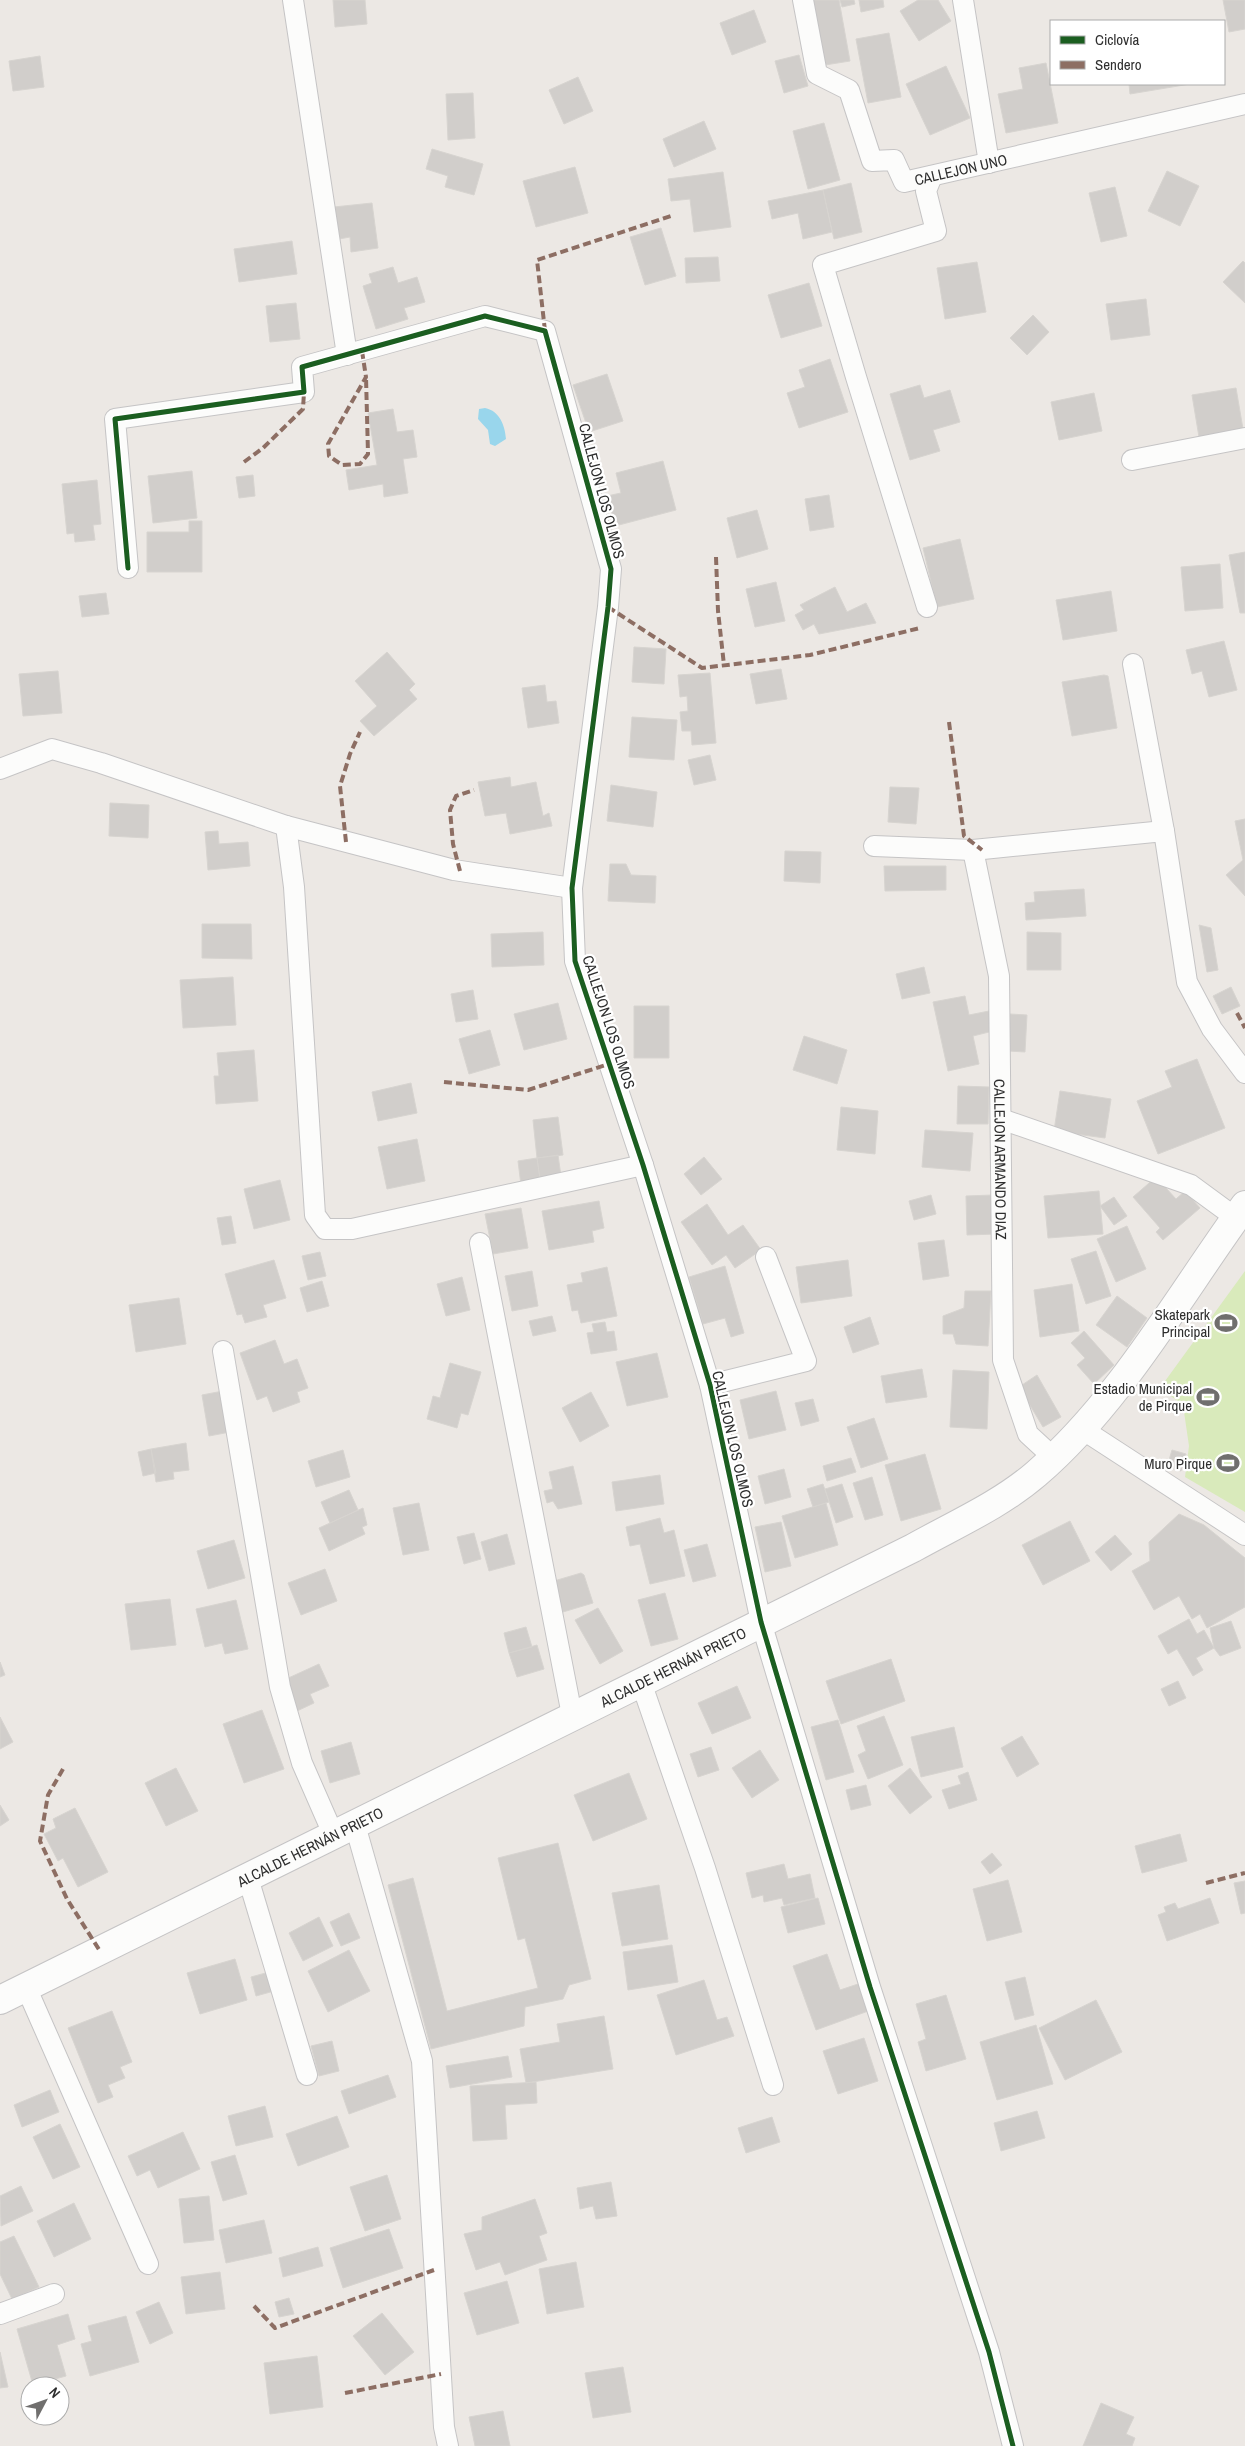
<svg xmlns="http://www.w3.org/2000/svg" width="1245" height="2446" viewBox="0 0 1245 2446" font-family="'Archivo Narrow',sans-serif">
	<rect width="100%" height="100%" fill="#ece8e4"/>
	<!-- pitch -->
	<path fill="#d9eabb" d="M1245 1271V1512L1185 1477 1189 1446 1183 1405 1160 1388Z"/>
	<!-- water -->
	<path fill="#99d6ec" d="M485 408C500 411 505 426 506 439L495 446 490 444 488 430 478 419 479 409Z"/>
	<!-- building -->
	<path fill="#d1cecb" stroke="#d7d4d0" d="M333 0H365L367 24 335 27Z
		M813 0H839L850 61 825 65Z
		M840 0H854L855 4 842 7Z
		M859 0H883L884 7 861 12Z
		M918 0H938L951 21 919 41 900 11Z
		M1223 0H1245V29L1229 32Z
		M754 10 766 42 732 55 720 23Z
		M889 33 901 97 868 103 856 39Z
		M799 55 808 86 784 93 775 61Z
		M40 56 44 87 13 91 9 61Z
		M1046 63 1058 123 1006 133 998 94 1023 89 1019 68Z
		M946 66 970 118 930 135 906 84Z
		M578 77 593 111 564 124 549 90Z
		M1129 84H1190L1130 94Z
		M473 93 475 138 448 140 446 94Z
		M704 121 716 149 674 167 663 139Z
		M824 123 840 180 808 189 793 131Z
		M432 149 483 164 474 195 445 187 448 176 426 169Z
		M575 167 588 213 536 227 523 181Z
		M1167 171 1199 186 1180 226 1148 211Z
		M723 172 731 227 694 232 690 199 671 201 668 179Z
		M851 183 862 232 834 239 823 190Z
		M1115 187 1127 236 1101 242 1089 193Z
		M823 190 832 232 803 239 798 213 772 219 768 201Z
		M372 203 378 248 351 252 350 237 339 239 334 207Z
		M661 228 676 276 645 285 630 237Z
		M292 241 297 274 239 282 234 249Z
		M718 257 720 281 686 283 685 258Z
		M1243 261 1245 263V303L1223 282Z
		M977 262 986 312 945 319 937 268Z
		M393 267 398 283 417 277 425 302 404 308 408 319 376 329 363 286 372 283 369 274Z
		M809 283 822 326 781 338 768 295Z
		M1146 299 1150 335 1111 340 1106 304Z
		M296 303 300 339 270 342 266 306Z
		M1033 315 1049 332 1027 355 1010 338Z
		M830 359 848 412 799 428 787 393 805 387 799 370Z
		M607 374 623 421 589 432 573 385Z
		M920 385 924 398 950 390 960 422 933 430 940 451 910 460 890 394Z
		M1236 388 1243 429 1199 437 1192 395Z
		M1094 393 1102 431 1059 440 1051 402Z
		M393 409 397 432 413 430 417 457 403 459 408 493 384 497 383 484 349 490 346 470 377 465 368 413Z
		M663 461 676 510 615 526 607 496 621 493 616 473Z
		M192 471 197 518 153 523 148 476Z
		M253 475 255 496 239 498 236 477Z
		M97 480 101 524 93 525 95 540 75 542 74 533 67 534 62 484Z
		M829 495 834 527 810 531 805 499Z
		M757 510 768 549 737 558 727 518Z
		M189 521H202V572H147V532H189Z
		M960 539 974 599 937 607 923 548Z
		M1245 552V613H1240L1229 555Z
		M1220 564 1223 608 1185 611 1181 567Z
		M776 582 785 621 755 627 746 589Z
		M835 587 847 612 866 603 876 623 819 634 814 624 803 630 795 615 804 610 800 605Z
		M1111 591 1117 631 1063 640 1056 600Z
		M106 593 109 614 82 617 79 596Z
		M1224 641 1237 690 1209 697 1202 671 1192 674 1186 650Z
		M634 647 666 649 664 684 632 682Z
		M387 652 415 684 409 690 417 699 374 736 360 721 377 706 355 681Z
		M781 669 787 699 756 704 750 674Z
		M58 671 62 713 23 716 19 674Z
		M710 673 716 743 692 745 691 731H682L680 712 688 711 687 696 680 697 678 675Z
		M1104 675 1108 676 1117 728 1072 736 1062 682Z
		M545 685 547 702 556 701 559 723 528 728 522 688Z
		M632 717 677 720 674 760 629 757Z
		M710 755 716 780 694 785 688 760Z
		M510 777 511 787 536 782 543 816 549 813 552 826 510 834 506 813 485 816 478 782Z
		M611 785 657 792 653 827 607 821Z
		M890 787 919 788 916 824 888 822Z
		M110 803 149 805 148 838 109 836Z
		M1245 819V896L1226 875 1243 860 1235 821Z
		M218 831 219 844 248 842 250 866 208 870 205 832Z
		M785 851 821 852 820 883 784 881Z
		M610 864H626L631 875 656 876 655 903 608 901Z
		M884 866H946V890L885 891Z
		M1084 889 1086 916 1026 920 1025 903 1035 902 1034 892Z
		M202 924H251L252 959 202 958Z
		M1199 925 1211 928 1218 970 1207 972Z
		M543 932 544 965 492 967 491 934Z
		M1027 932 1061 933V970H1027Z
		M924 967 930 993 902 999 896 974Z
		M233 977 236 1025 183 1028 180 980Z
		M1231 987 1240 1006 1222 1014 1213 996Z
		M473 990 478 1019 456 1022 451 994Z
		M965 996 969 1015 989 1011 993 1031 973 1036 979 1064 948 1071 933 1002Z
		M558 1003 567 1039 524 1050 514 1014Z
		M634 1006H669V1058H634Z
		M1010 1014 1027 1015 1025 1052 1008 1051Z
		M490 1030 500 1065 469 1074 459 1039Z
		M804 1036 847 1050 837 1084 793 1070Z
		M254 1050 258 1101 216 1104 214 1076H219L217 1053Z
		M1197 1059 1225 1128 1158 1154 1137 1101 1172 1087 1165 1071Z
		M411 1083 417 1113 378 1121 372 1092Z
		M958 1086 989 1087 988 1124H957Z
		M1060 1091 1111 1099 1105 1138 1054 1131Z
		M841 1107 878 1111 875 1154 837 1150Z
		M558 1117 563 1155 537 1158 533 1120Z
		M925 1130 973 1133 970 1171 922 1167Z
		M417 1139 425 1181 387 1189 378 1147Z
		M558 1155 561 1176 540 1179 537 1158Z
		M704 1157 722 1179 701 1195 684 1174Z
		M537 1158 540 1179 521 1185 518 1161Z
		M1156 1177 1176 1199 1185 1191 1200 1208 1163 1240 1156 1232 1160 1228 1133 1197Z
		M280 1180 290 1220 254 1229 244 1189Z
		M1099 1191 1103 1234 1048 1238 1044 1196Z
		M931 1195 936 1214 914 1220 909 1201Z
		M993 1195 995 1234 967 1235 966 1196Z
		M1114 1197 1127 1216 1114 1225 1100 1206Z
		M599 1201 604 1228 592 1231 594 1242 549 1250 542 1211Z
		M707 1204 728 1235 743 1225 761 1250 735 1268 726 1255 712 1265 681 1222Z
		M521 1208 528 1248 493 1254 485 1214Z
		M231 1216 236 1243 222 1245 217 1218Z
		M1127 1226 1146 1269 1116 1282 1097 1239Z
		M944 1240 949 1276 923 1280 918 1243Z
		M1096 1251 1111 1296 1086 1304 1071 1259Z
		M320 1252 326 1276 308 1280 302 1256Z
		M274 1260 286 1298 263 1305 267 1317 245 1323 242 1314 237 1315 225 1274Z
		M848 1260 852 1296 801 1303 796 1267Z
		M725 1266 744 1333 731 1337 725 1318 703 1324 689 1277Z
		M607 1267 617 1316 581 1323 578 1310 572 1311 567 1285 583 1282 581 1273Z
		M532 1271 538 1306 512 1311 505 1276Z
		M462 1277 470 1310 446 1316 437 1284Z
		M322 1281 329 1306 307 1312 300 1288Z
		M1072 1284 1079 1331 1040 1337 1034 1290Z
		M965 1291H991L988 1346 956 1344 953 1334H943V1316L964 1308Z
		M1117 1296 1147 1318 1127 1347 1096 1325Z
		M179 1298 186 1344 136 1352 129 1305Z
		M552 1316 556 1331 533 1336 529 1321Z
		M870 1317 879 1344 853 1353 844 1327Z
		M605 1322 607 1332 614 1331 617 1350 591 1354 587 1333 594 1332 592 1324Z
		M1084 1331 1114 1365 1094 1384 1077 1365 1085 1358 1071 1343Z
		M275 1340 284 1364 297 1359 308 1388 297 1392 300 1402 273 1412 267 1396 257 1400 240 1353Z
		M657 1353 668 1397 627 1406 616 1362Z
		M450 1363 481 1372 468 1415 461 1413 457 1428 427 1419 433 1396 440 1398Z
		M922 1369 927 1397 886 1403 881 1376Z
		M953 1370 989 1372 987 1429 950 1427Z
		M1037 1375 1061 1417 1043 1427 1019 1387Z
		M223 1391 230 1432 209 1436 202 1395Z
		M776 1391 786 1430 749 1439 740 1400Z
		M591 1392 609 1426 580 1442 562 1408Z
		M813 1399 819 1421 801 1426 795 1403Z
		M874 1418 888 1459 861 1468 847 1427Z
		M186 1443 189 1470 173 1472 174 1479 156 1482 151 1449Z
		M151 1449 156 1473 143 1476 138 1452Z
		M343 1450 350 1477 316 1487 308 1461Z
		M1172 1450 1186 1454 1181 1471 1167 1467Z
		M925 1454 941 1509 901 1521 885 1465Z
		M851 1458 856 1472 827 1481 823 1466Z
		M573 1466 582 1504 558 1509 553 1501 547 1503 544 1491 553 1489 549 1472Z
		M784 1469 791 1497 765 1504 758 1476Z
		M660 1475 664 1504 616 1511 612 1482Z
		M872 1477 883 1515 865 1520 853 1483Z
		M823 1484 829 1502 813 1507 807 1489Z
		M842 1484 853 1517 836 1523 825 1489Z
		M349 1490 358 1510 330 1523 321 1502Z
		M419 1503 429 1550 403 1555 393 1508Z
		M826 1503 838 1545 795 1558 782 1516Z
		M363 1508 367 1525 362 1527 365 1534 329 1551 319 1528Z
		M1179 1514 1204 1525 1245 1558V1607L1207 1628 1200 1614 1192 1619 1179 1596 1154 1610 1132 1571 1150 1561 1149 1542Z
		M660 1518 664 1533 674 1530 685 1576 650 1584 640 1544 630 1546 626 1527Z
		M1070 1521 1090 1561 1043 1585 1022 1545Z
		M781 1522 791 1566 765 1572 755 1527Z
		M474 1533 481 1559 464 1564 457 1537Z
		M507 1534 515 1564 489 1571 481 1542Z
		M1115 1535 1132 1554 1111 1571 1095 1552Z
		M234 1540 245 1578 208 1589 197 1551Z
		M707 1544 716 1576 693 1582 684 1550Z
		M325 1569 337 1601 301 1615 288 1583Z
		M581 1573 584 1575 593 1603 563 1612 554 1581Z
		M665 1593 678 1639 651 1646 638 1600Z
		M170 1599 176 1645 131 1650 125 1604Z
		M236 1600 248 1649 225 1654 222 1643 205 1647 196 1609Z
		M598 1608 623 1651 600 1664 575 1620Z
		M1189 1619 1197 1634 1204 1630 1214 1648 1196 1658 1203 1670 1193 1676 1177 1649 1168 1654 1158 1636Z
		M1231 1621 1241 1648 1220 1656 1214 1648 1210 1628Z
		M526 1627 532 1647 509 1653 504 1633Z
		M537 1645 544 1669 517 1677 509 1653Z
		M891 1659 905 1701 841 1724 826 1681Z
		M0 1662 5 1675 0 1677Z
		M319 1664 329 1686 310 1694 314 1703 297 1711 284 1680Z
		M1178 1681 1186 1698 1169 1706 1161 1689Z
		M737 1686 751 1718 712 1734 698 1703Z
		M262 1710 284 1769 244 1783 223 1724Z
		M884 1716 903 1765 868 1779 858 1755 866 1751 857 1726Z
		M0 1717 13 1742 0 1749Z
		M838 1720 854 1772 826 1780 811 1727Z
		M954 1727 963 1767 921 1777 911 1737Z
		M1022 1736 1039 1764 1017 1777 1001 1748Z
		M351 1742 360 1774 330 1783 321 1751Z
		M711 1747 719 1770 698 1777 690 1754Z
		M760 1750 779 1780 752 1798 732 1768Z
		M176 1768 198 1811 166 1826 145 1783Z
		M910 1768 932 1797 910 1814 888 1786Z
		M968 1772 977 1800 949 1809 942 1790 961 1784 958 1776Z
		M629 1773 647 1819 593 1841 574 1795Z
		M866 1785 871 1805 851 1810 846 1790Z
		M0 1805 9 1820 0 1826Z
		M75 1808 108 1872 78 1887 63 1858 58 1861 44 1834 56 1828 53 1819Z
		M1180 1834 1187 1861 1142 1873 1135 1846Z
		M558 1843 591 1979 569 1985 563 1999 525 2007 524 2026 431 2049 388 1885 413 1878 447 2011 538 1988 525 1938 518 1940 498 1858Z
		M992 1853 1002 1865 990 1874 981 1862Z
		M784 1864 788 1879 810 1874 815 1898 784 1905 782 1898 764 1902 763 1895 752 1898 746 1873Z
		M1008 1880 1022 1932 987 1941 973 1889Z
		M1245 1881V1913L1241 1914 1234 1883Z
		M659 1885 668 1939 622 1946 612 1893Z
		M818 1898 825 1924 788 1933 781 1907Z
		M1210 1898 1219 1923 1167 1941 1158 1915 1166 1912 1164 1907 1175 1903 1178 1909Z
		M349 1913 360 1938 341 1946 330 1922Z
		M319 1917 333 1946 303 1961 289 1933Z
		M672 1945 678 1982 628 1990 623 1952Z
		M349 1950 370 1991 328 2012 308 1971Z
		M827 1954 840 1990 861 1983 871 2010 816 2030 793 1966Z
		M235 1959 247 2000 200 2014 187 1973Z
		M269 1972 274 1991 256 1996 251 1977Z
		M1025 1977 1034 2015 1015 2020 1005 1982Z
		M704 1980 717 2020 727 2017 734 2036 676 2055 657 1995Z
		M946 1995 966 2059 926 2071 918 2042 926 2039 916 2004Z
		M1096 2000 1122 2052 1065 2080 1039 2028Z
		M112 2011 132 2062 120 2067 125 2078 108 2085 113 2097 98 2103 68 2028Z
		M604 2016 613 2069 526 2083 520 2049 560 2042 557 2024Z
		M1036 2025 1053 2084 997 2100 980 2042Z
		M864 2038 878 2081 838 2094 823 2051Z
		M332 2041 339 2071 319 2076 311 2046Z
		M508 2056 512 2077 450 2088 446 2066Z
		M388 2075 396 2097 349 2114 341 2091Z
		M536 2082 537 2103 505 2105 507 2139 473 2141 470 2086Z
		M50 2090 59 2112 22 2127 14 2105Z
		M265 2106 273 2137 236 2146 228 2116Z
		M1037 2111 1045 2138 1001 2151 994 2123Z
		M337 2116 349 2147 298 2166 286 2134Z
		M772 2117 780 2142 746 2153 738 2128Z
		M60 2124 80 2167 53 2179 33 2137Z
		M183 2132 200 2169 158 2188 150 2170 137 2176 128 2156Z
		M235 2155 247 2194 223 2201 211 2162Z
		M387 2175 401 2219 365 2231 350 2187Z
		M611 2182 617 2216 596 2219 593 2206 580 2209 577 2188Z
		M21 2186 33 2211 1 2226 0 2196Z
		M209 2196 214 2240 184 2243 179 2199Z
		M535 2199 547 2233 539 2236 547 2260 505 2275 500 2262 476 2270 464 2234 482 2230V2217Z
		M74 2203 91 2239 54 2257 37 2221Z
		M264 2220 272 2253 226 2263 219 2230Z
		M389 2229 403 2268 343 2288 330 2248Z
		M14 2236 39 2287 12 2299 0 2274V2242Z
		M318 2247 323 2266 283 2277 279 2258Z
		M576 2262 584 2307 547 2314 539 2269Z
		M220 2272 225 2309 186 2314 181 2277Z
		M507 2281 519 2323 477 2335 464 2293Z
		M289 2298 294 2314 279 2317 275 2302Z
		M159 2302 173 2333 150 2344 136 2312Z
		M382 2313 414 2352 385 2375 353 2336Z
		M68 2314 75 2339 57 2345 66 2376 33 2385 17 2329Z
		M126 2316 139 2362 90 2376 81 2344 92 2341 88 2326Z
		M0 2352 8 2387 0 2388Z
		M317 2356 323 2407 270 2414 264 2363Z
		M623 2367 631 2412 593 2418 585 2373Z
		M1101 2403 1134 2417 1126 2434 1135 2438 1132 2446H1083Z
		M503 2411 510 2446H475L469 2417Z"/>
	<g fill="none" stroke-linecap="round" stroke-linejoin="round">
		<defs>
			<g id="minor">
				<path d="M293 0 347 355"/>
				<path id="s1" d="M803 0 817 74 849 90 872 161 894 160 904 182 1245 104"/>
				<path d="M963 0 989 163"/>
				<path d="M1132 460 1245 438"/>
				<path d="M128 568 115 419 304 392 302 367 485 316 545 331 611 569 608 607 572 888 575 961 643 1165 710 1385 761 1622 870 1987 989 2352 1013 2446"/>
				<path d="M927 607 856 377 823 265 936 231 926 191 932 176"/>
				<path d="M1133 664 1164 831"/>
				<path d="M0 769 52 749 101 763 286 826 454 870 572 888"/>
				<path d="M286 826 294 887 315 1215 325 1229H352L643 1165"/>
				<path d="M874 846 973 850 1164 831 1187 982 1212 1029 1245 1073"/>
				<path id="s2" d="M973 850 999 976 1003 1360 1028 1434 1054 1458"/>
				<path d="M1001 1119 1191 1185 1236 1218"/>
				<path d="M480 1243 572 1715"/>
				<path d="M223 1351 280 1687 302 1763 334 1836"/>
				<path d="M710 1385 806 1361 766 1257"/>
				<path d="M1082 1429 1245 1535"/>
				<path d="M641 1682 705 1868 773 2085"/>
				<path d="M355 1825 422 2061 444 2427 448 2446"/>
				<path d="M248 1878 307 2075"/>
				<path d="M26 1987 148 2264"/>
				<path d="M0 2314 54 2294"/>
			</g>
			<g id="secondary">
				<path id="s3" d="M0 2000 913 1548C954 1525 1000 1505 1036 1474 1120 1402 1180 1294 1245 1205"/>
			</g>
		</defs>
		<!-- minor casing -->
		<use href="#minor" stroke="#c5c4c5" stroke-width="22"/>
		<!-- secondary casing -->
		<use href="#secondary" stroke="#c5c4c5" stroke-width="30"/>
		<!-- minor -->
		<use href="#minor" stroke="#fcfcfb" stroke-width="20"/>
		<!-- secondary -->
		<use href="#secondary" stroke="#fcfcfb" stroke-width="28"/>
		<!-- quiet -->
		<path stroke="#8d6e63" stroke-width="4" stroke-dasharray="8 4" stroke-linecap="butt" d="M545 331 537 260 671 216
			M362 351 366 377 328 444 329 456 342 465 360 464 368 454 366 377
			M244 462 263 448 303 409 304 392
			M716 557 718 611 724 665
			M608 607 702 668 810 655 920 628
			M949 722 964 836 982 850
			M346 842 340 786 350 754 360 732
			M460 871 453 844 450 810 456 796 474 790
			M1237 1013 1245 1028
			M444 1082 528 1090 609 1064
			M63 1769 48 1795 40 1841 67 1899 100 1951
			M1206 1883 1245 1873
			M254 2306 275 2328 434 2270
			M345 2393 441 2374"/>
		<defs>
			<path id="cycleway" d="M128 568 115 419 304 392 302 367 485 316 545 331 611 569 608 607 572 888 575 961 643 1165 710 1385 761 1622 870 1987 989 2352 1013 2446"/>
		</defs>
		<!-- cycleway casing -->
		<use href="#cycleway" stroke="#fff" stroke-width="8"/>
		<!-- cycleway -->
		<use href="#cycleway" stroke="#1b5e20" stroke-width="5"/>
	</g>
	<!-- icons -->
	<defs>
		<symbol id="stadium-bare" viewBox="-9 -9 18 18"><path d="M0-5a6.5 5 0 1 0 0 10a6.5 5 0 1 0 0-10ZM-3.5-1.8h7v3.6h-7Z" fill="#706f6e" stroke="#fff" stroke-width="2.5" paint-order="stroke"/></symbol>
	</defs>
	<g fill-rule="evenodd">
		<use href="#stadium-bare" x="1210" y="1307" width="32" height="32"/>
		<use href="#stadium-bare" x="1192" y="1381" width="32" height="32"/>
		<use href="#stadium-bare" x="1212" y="1447" width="32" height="32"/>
	</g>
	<g text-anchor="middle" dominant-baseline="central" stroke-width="4.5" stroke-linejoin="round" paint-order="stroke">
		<!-- street labels -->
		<g font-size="15" fill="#2e2e2e" stroke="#fff">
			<text stroke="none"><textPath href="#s1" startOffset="290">CALLEJON UNO</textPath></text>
			<text transform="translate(602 491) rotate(75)">CALLEJON LOS OLMOS</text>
			<text transform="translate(609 1022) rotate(72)">CALLEJON LOS OLMOS</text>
			<text stroke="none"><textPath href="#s2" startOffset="312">CALLEJON ARMANDO DIAZ</textPath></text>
			<text transform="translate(733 1439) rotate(77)">CALLEJON LOS OLMOS</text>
			<text stroke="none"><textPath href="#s3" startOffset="751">ALCALDE HERNÁN PRIETO</textPath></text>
			<text stroke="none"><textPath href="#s3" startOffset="346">ALCALDE HERNÁN PRIETO</textPath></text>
		</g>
		<!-- poi labels -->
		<g font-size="15" fill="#2e2e2e" stroke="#fff" text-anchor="end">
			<text x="1210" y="1314">Skatepark<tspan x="1210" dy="17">Principal</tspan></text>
			<text x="1192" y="1388">Estadio Municipal<tspan x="1192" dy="17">de Pirque</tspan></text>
			<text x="1212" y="1463">Muro Pirque</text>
		</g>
	</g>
	<!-- legend -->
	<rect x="1050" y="20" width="175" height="65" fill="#ffffff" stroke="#ababab"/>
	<rect x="1060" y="36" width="25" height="8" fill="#1b5e20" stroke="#ababab"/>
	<text x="1095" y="45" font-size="15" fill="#2e2e2e">Ciclovía</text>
	<rect x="1060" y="61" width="25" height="8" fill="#8d6e63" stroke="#ababab"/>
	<text x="1095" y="70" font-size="15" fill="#2e2e2e">Sendero</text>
	<!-- north arrow -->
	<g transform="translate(45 2401) rotate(49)"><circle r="24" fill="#ffffff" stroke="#ababab"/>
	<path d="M0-4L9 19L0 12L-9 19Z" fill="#706f6e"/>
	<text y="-8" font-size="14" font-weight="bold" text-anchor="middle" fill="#2e2e2e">N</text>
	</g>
</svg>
